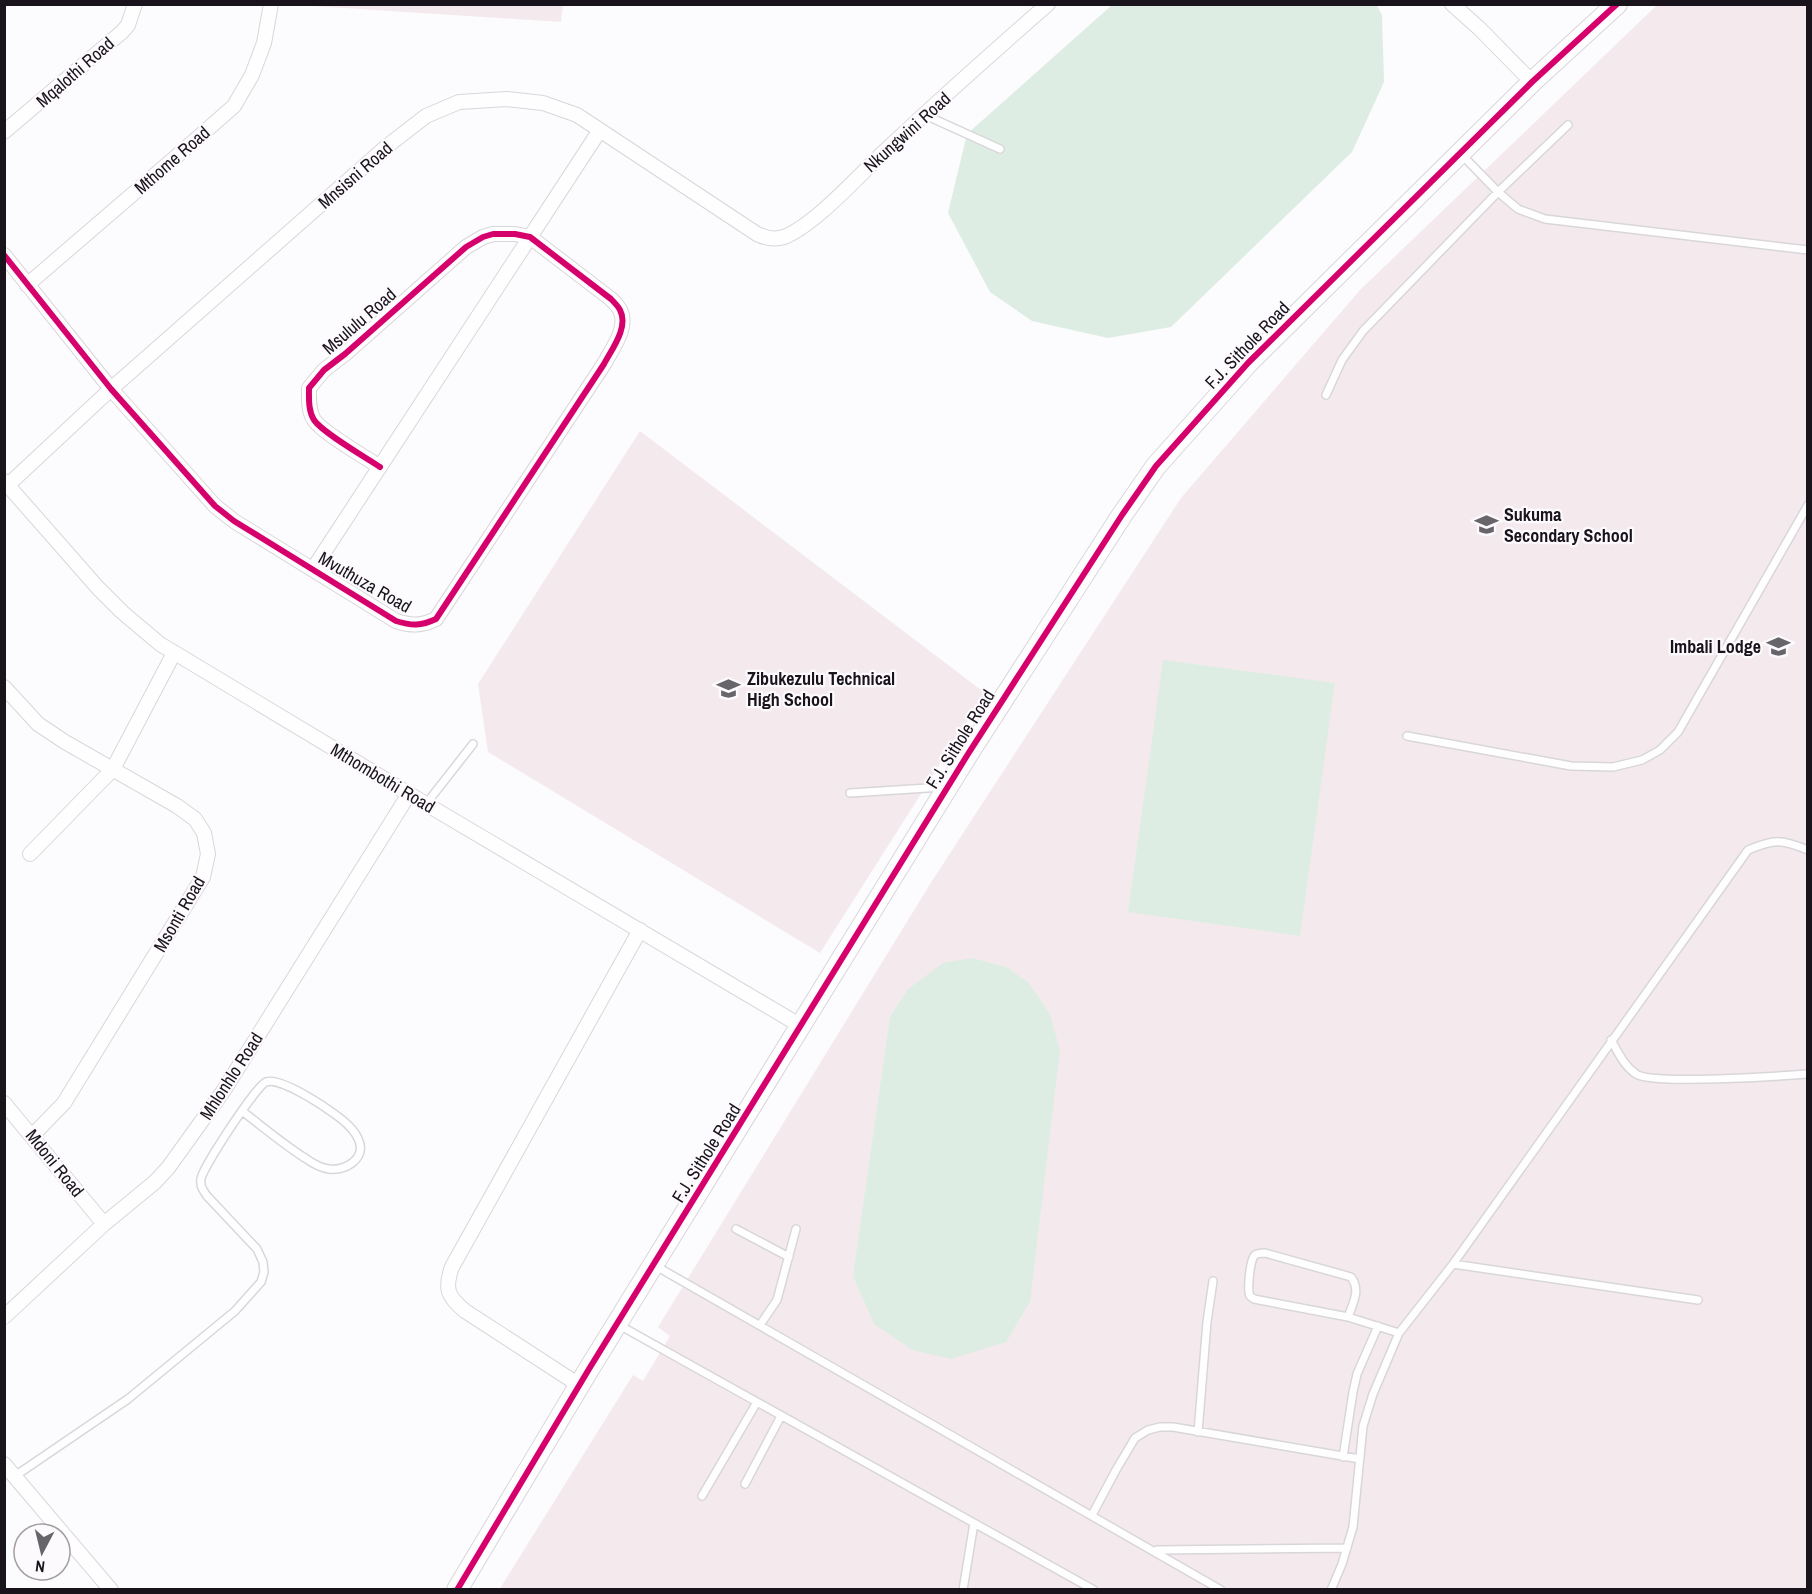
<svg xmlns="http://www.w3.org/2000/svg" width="1812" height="1594" viewBox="0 0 1812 1594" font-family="'Archivo Narrow',sans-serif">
	<rect width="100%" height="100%" fill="#fcfbfd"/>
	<!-- education -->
	<path fill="#f4eaed" d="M298 5 563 4V5L561 22Z
		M1657 5H1807V1589L499 1590 633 1375 643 1381 670 1336 658 1327 932 881 1181 498 1360 290Z
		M640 431 985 693 820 953 488 752 478 684Z"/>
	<!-- green -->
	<path fill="#deede3" d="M1376 4 1382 15 1384 82 1352 152 1171 327 1108 338 1032 321 990 292 948 213 967 134 1112 5Z
		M1163 660 1335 683 1300 936 1128 912Z
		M972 958 1006 967 1029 983 1050 1014 1060 1050 1030 1302 1006 1342 951 1359 912 1350 874 1324 853 1276 890 1017 908 989 943 963Z"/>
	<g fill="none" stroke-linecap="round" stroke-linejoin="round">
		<defs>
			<path id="lane" d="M925 115 1000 149
				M1462 155 1498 192 1518 209 1545 219 1808 250
				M1326 395 1342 360 1363 331 1498 192 1568 125
				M1407 736 1571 766 1613 767 1642 760 1660 750 1678 732 1808 505
				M850 793 943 787
				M426 804 473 744
				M1611 1040C1618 1052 1624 1066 1636 1074 1651 1085 1782 1076 1808 1074
				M736 1229 789 1257
				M1453 1264 1698 1300
				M654 1265 1221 1590
				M1348 1317C1353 1303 1361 1290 1351 1277L1265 1253C1261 1253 1258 1253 1255 1255 1250 1259 1247 1290 1250 1296 1251 1297 1253 1298 1254 1299L1348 1317 1399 1333
				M619 1325 1094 1590
				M760 1325 777 1300 796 1229
				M1198 1432 1207 1322 1213 1281
				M1343 1457 1353 1392 1357 1374 1378 1326
				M15 1476 128 1399 235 1311 261 1282 264 1272 263 1262 257 1249 207 1196C203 1190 200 1187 201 1179 202 1168 257 1085 266 1082 281 1076 338 1114 349 1126 353 1130 357 1135 359 1141 366 1159 345 1171 329 1169 320 1168 312 1163 305 1158 283 1144 263 1127 242 1111
				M745 1484 781 1416
				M702 1496 757 1402
				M1092 1515 1116 1470 1135 1438 1148 1430 1160 1427H1173L1360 1459
				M1157 1550 1347 1548
				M963 1590 974 1523
				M1331 1590 1342 1564 1353 1527 1363 1426 1373 1394 1399 1333 1453 1264 1748 850C1774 839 1781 839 1808 850"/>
			<path id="street" d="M1452 4 1480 29 1532 82
				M4 132 122 32 128 25 135 4
				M4 255 111 389 215 506 234 521 396 621C412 626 421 626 436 619L604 364C612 349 629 327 620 310 618 306 614 302 611 299L530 237 515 234H493L483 237 466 247 345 354 324 370 309 388C309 398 308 410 314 420 323 433 365 457 380 467
				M27 285 177 156 234 106 252 75 264 43 271 4
				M4 481 98 588 122 612 160 644 426 804 801 1026
				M8 485 111 389 386 147 426 116 459 102 507 99 543 103 577 115 757 234C765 238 774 240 784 237 815 225 859 175 885 151 938 101 993 52 1048 4
				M313 569 600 130
				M4 687 38 724 65 742 177 806 195 819 204 833 208 854 203 877 64 1103 33 1135
				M30 854 113 769 174 653
				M4 1103 104 1224
				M4 1317 104 1224 155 1182 168 1168 224 1090 409 794
				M579 1385 465 1311C448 1297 444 1289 452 1267L640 930
				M4 1464 111 1590"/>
			<path id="secondary" d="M457 1590 589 1369 968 754 1122 515 1156 466 1248 363 1532 82 1617 4"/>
		</defs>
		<!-- lane casing -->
		<use href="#lane" stroke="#d8d6da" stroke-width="10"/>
		<!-- street casing -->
		<use href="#street" stroke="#d8d6da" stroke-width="16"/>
		<!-- secondary casing -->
		<use href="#secondary" stroke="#d8d6da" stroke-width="22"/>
		<!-- lane -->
		<use href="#lane" stroke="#fffeff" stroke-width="7"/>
		<!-- street -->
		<use href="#street" stroke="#fffeff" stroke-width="14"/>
		<!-- secondary -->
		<use href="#secondary" stroke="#fffeff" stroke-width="20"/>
		<defs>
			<path id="cycleway" d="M4 255 111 389 215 506 234 521 396 621C412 626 421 626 436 619L604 364C612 349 629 327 620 310 618 306 614 302 611 299L530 237 515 234H493L483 237 466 247 345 354 324 370 309 388C309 398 308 410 314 420 323 433 365 457 380 467
				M457 1590 589 1369 968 754 1122 515 1156 466 1248 363 1532 82 1617 4"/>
		</defs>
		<!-- cycleway casing -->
		<use href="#cycleway" stroke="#fdfafe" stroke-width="10"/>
		<!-- cycleway -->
		<use href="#cycleway" stroke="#d6006c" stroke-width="6"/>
	</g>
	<!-- icons -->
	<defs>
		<symbol id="school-bare" viewBox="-9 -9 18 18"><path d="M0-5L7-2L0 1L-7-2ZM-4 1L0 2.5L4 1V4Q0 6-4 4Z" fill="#68656a" stroke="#fdfafe" stroke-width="2.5" paint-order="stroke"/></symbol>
	</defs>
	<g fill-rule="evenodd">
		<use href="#school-bare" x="1470" y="508" width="33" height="33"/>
		<use href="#school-bare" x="1762" y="630" width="33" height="33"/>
		<use href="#school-bare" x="712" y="672" width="33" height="33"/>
	</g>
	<g text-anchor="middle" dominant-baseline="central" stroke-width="4.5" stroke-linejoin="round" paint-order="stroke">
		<!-- street labels -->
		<g font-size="18" fill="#19141b" stroke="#fdfafe">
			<text transform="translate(75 72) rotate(-41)">Mqalothi Road</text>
			<text transform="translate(907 132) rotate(-42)">Nkungwini Road</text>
			<text transform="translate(172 160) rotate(-41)">Mthome Road</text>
			<text transform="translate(355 175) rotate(-41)">Mnsisni Road</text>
			<text transform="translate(359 321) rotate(-41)">Msululu Road</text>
			<text transform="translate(1247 345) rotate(-46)">F.J. Sithole Road</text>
			<text transform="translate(365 582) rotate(30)">Mvuthuza Road</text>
			<text transform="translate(960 739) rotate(-58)">F.J. Sithole Road</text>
			<text transform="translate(383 778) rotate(31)">Mthombothi Road</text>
			<text transform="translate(179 914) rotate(-60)">Msonti Road</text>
			<text transform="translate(231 1076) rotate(-57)">Mhlonhlo Road</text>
			<text transform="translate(706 1153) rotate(-58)">F.J. Sithole Road</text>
			<text transform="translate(55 1163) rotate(51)">Mdoni Road</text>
		</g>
		<!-- poi labels -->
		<g font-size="18" font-weight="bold" fill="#19141b" stroke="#fdfafe" text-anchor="start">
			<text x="1504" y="514">Sukuma<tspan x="1504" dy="21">Secondary School</tspan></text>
			<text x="1761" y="646" text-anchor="end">Imbali Lodge</text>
			<text x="747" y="678">Zibukezulu Technical<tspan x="747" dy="21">High School</tspan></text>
		</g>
	</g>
	<!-- border -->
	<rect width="1812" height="1594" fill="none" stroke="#19141b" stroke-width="12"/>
	<!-- north arrow -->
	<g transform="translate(42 1552) rotate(187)"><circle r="28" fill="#fdfafe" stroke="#a29ea3" stroke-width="1.5"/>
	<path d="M0-4.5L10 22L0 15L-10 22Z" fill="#68656a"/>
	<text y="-9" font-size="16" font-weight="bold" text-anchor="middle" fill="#19141b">N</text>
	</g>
</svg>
